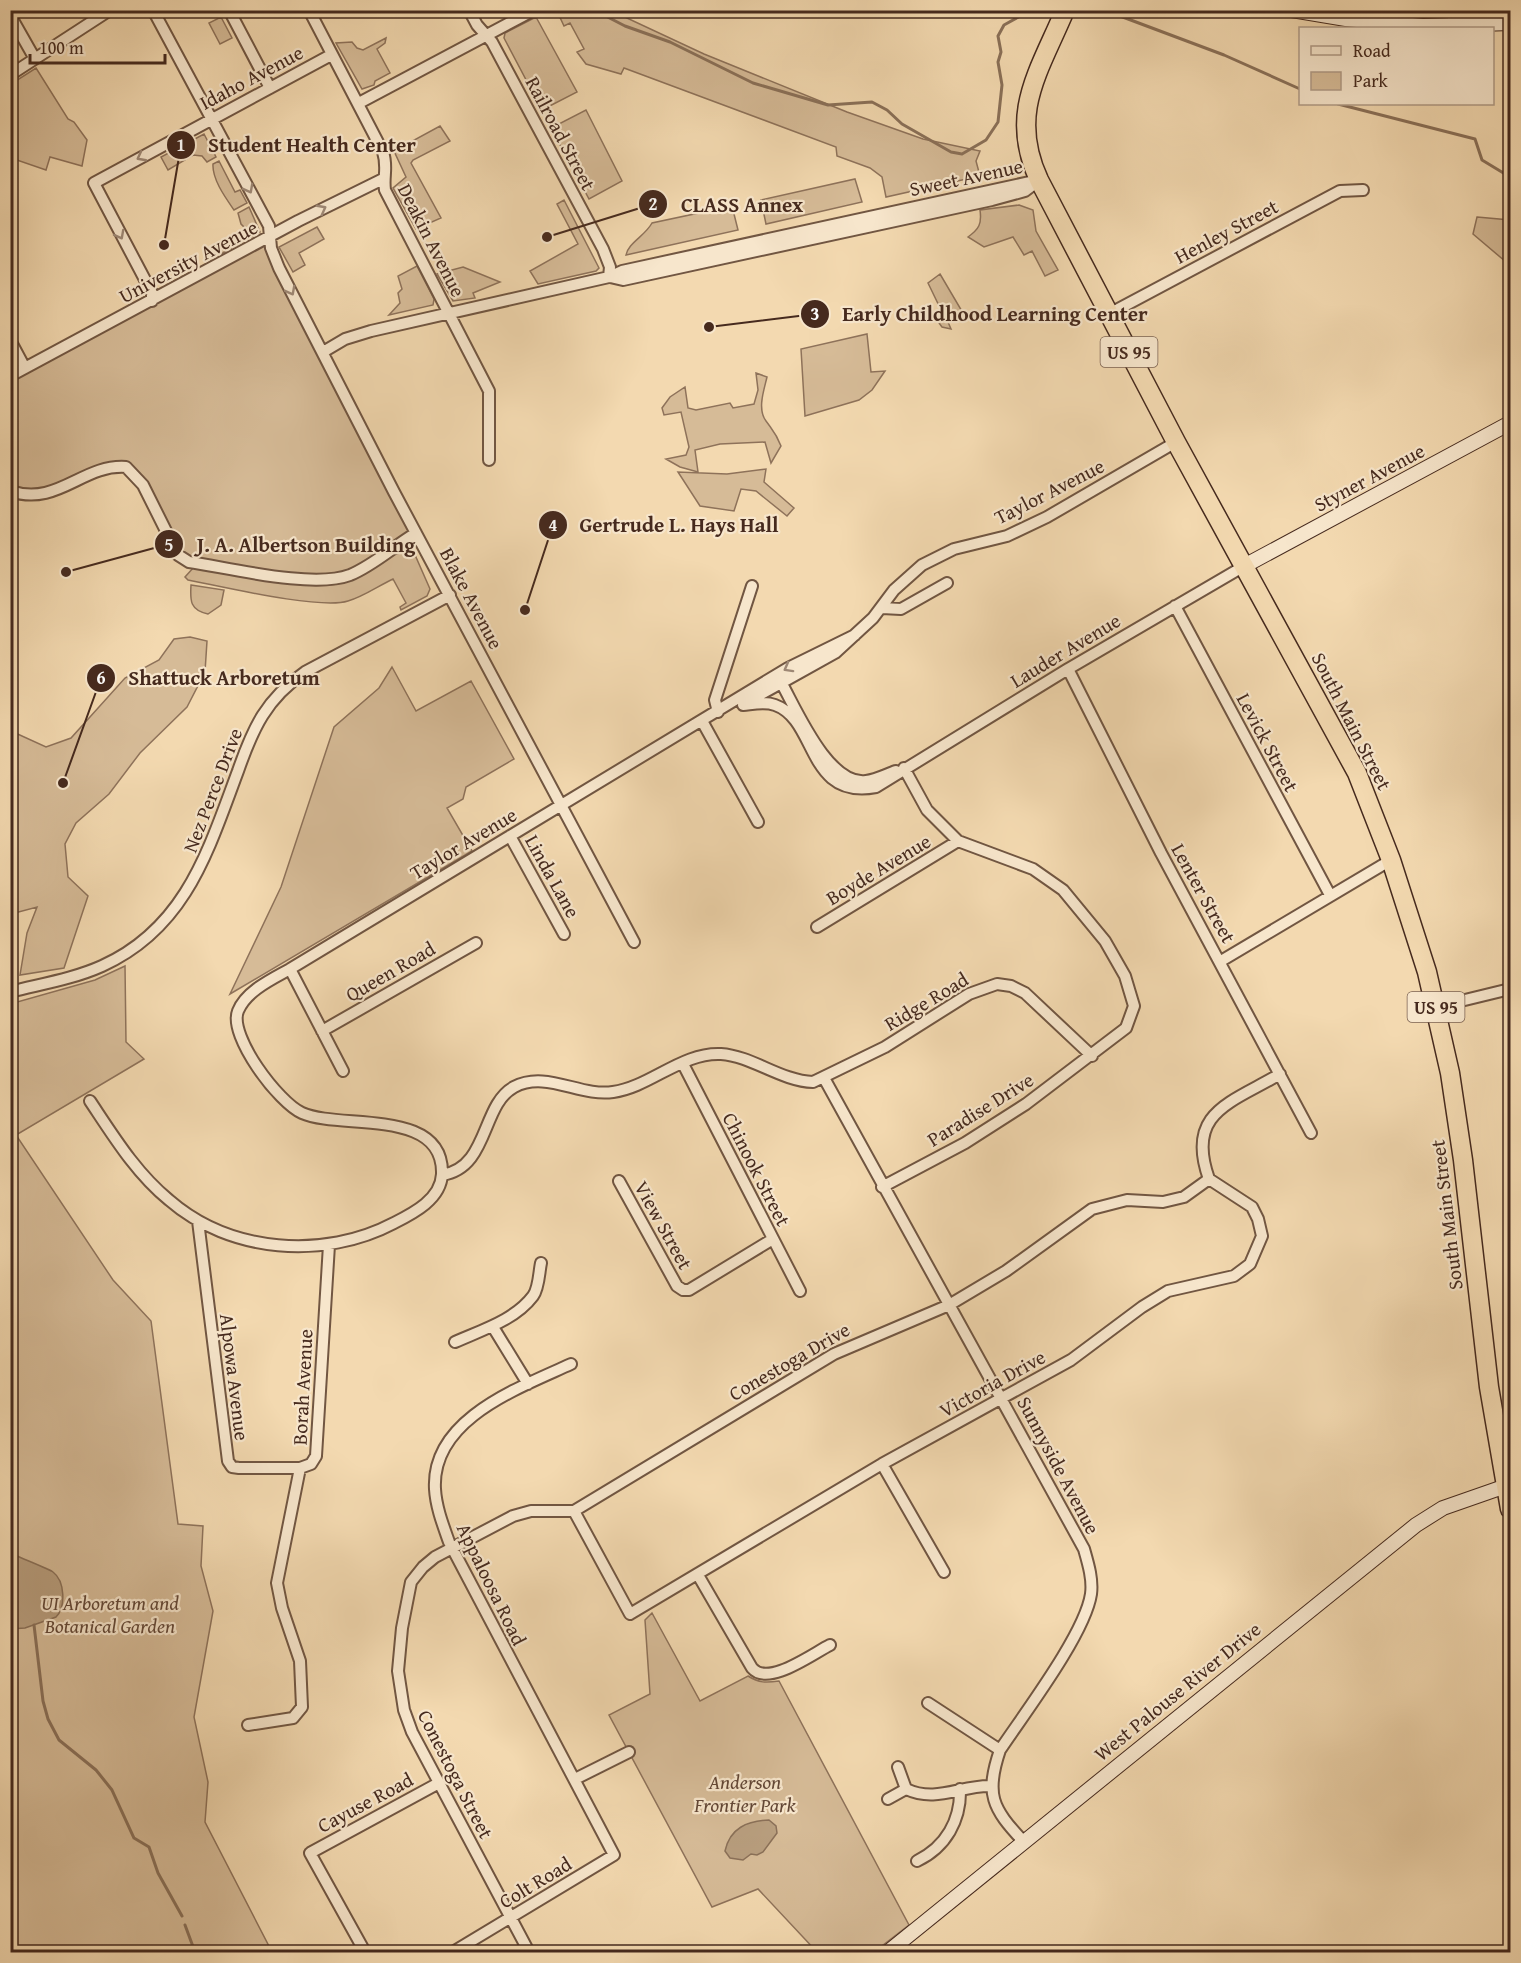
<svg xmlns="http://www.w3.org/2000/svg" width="1521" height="1963" viewBox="0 0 1521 1963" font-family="'Gentium Book Plus',serif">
	<rect width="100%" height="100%" fill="#f3d9b0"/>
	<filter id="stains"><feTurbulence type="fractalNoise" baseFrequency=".00333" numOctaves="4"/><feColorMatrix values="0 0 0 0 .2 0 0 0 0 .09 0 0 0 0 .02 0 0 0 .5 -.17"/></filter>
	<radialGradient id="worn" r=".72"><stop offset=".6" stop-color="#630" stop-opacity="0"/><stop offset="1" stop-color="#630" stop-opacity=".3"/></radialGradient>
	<!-- green -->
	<path fill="#d6bb97" stroke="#8e725a" stroke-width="1.5" d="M557 11H612L704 54 847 112 923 139 980 151 976 161 980 176 886 197 882 177 870 168 837 156 836 147 624 68 621 74 586 64 577 52 584 49 570 23 564 26Z
		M221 17 232 38 220 44 209 23Z
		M536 17 577 92 542 110 504 38 505 33Z
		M386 38 385 43 377 49 390 73 375 81 374 85 362 89 336 43 352 42 357 48 363 50Z
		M36 68 68 119 74 122 87 140 82 166 50 157 46 170 11 158V84Z
		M586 110 622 181 589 199 551 128Z
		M440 126 450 141 413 160 411 163 441 218 416 229 393 188 406 177 394 151Z
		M204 134 216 157 207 162 202 156 193 155 168 170 161 157Z
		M219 161 235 192 240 190 247 203 234 210C225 197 212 179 213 164Z
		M855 179 862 202 766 224 761 200Z
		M564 200 599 268 596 271 538 284 530 271 578 244 557 204Z
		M1019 205 1033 210 1036 231 1058 270 1045 276 1032 251 1024 255 1013 237 984 247 968 237C979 229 982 224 980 210Z
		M732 206 738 230 626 255C628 243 645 236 652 223Z
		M249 207 260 232 221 254 219 251 246 234 247 230 241 224 238 213Z
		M1477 217 1510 220V287L1507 279 1506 262 1473 234Z
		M317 227 324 239 299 253 305 265 293 272 279 247Z
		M271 237V248L416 533 364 568 314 580 178 555 135 474 111 466 54 492 11 491V376Z
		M417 266 434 299 433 305 389 315 400 303 398 293 402 289 398 276Z
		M463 267 500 282 473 293 475 298 453 301 437 274Z
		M940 274 963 313 948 322 951 329 942 327 936 319 943 314 928 283Z
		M867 334 871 372 885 371 872 390 859 400 805 416 801 349Z
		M756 373 767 377C764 390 757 409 766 421 774 432 776 433 781 446L771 463 765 442 720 444 695 450 698 472 680 467 666 459 686 455 689 447 681 412 664 415 662 408 670 397 685 387 688 408 696 410 730 403 733 408 754 404 758 390Z
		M766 469 764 482 794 508 787 516 756 491 741 489 734 511 700 506 678 472 727 474Z
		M404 552 415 555 430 589 427 596 401 610 400 607 406 603 393 579C378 586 363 597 348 601 320 610 220 586 188 580L185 577 194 567C235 572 298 591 337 584 363 579 380 556 404 552Z
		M191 585 224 590 221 605 208 614C190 610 190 601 191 585Z
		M190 637 207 641 205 672 187 707 140 753 109 794 76 823 65 844 68 877 88 896 64 968 20 975 27 933 37 907 11 914V731L46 747 71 738 125 678 159 660 174 639Z
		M392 667 416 711 471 681 514 759 466 787 463 799 447 808 472 851 230 994 281 887 334 727 379 688Z
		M125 966 126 1042 144 1059 16 1135 113 1280 151 1321 178 1524 203 1526 201 1566 213 1611 194 1717 208 1782 205 1822 272 1952H11L10 1004 95 980Z
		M652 1613 700 1701 748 1676C759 1683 766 1683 779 1681L909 1925 874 1952H817L758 1889 712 1907 609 1715 650 1694 645 1620Z"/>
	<!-- water -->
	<path fill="#b89e7e" stroke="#8a7058" stroke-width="1.5" d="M11 1410 17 1437 11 1440H10Z
		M17 1556C21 1558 51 1570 53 1572 65 1581 66 1607 56 1617L25 1628 10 1629 11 1558Z
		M769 1820 776 1826 777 1833 763 1852 757 1855 751 1854 743 1860 730 1858 725 1851C730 1828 747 1821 769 1820Z"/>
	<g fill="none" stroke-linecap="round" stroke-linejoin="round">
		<!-- stream -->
		<path stroke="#8a7058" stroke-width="3" d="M594 10 625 26 670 42 753 83 828 105 872 102 887 110 902 124 951 152 962 154 986 140 998 122 1002 85 998 62 1001 52 998 36 1004 25 1031 10
			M1104 10 1224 55 1300 89
			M1338 104 1475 139 1482 160 1510 177
			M34 1625 43 1701 48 1719 59 1740 96 1770 112 1790 134 1838 149 1847 158 1873 182 1916
			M185 1925 195 1952"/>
		<defs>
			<path id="street" d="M153 10 269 226 271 248 279 268 394 492 634 942
				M229 10 270 88
				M309 10 383 152C388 167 383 176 385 190L489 391V460
				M469 10 477 25 492 42 603 249 610 267 609 277
				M1453 10V26
				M10 15 35 59
				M10 75 110 10
				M359 103 534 10
				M610 277 623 280 992 200 1025 191 1037 182
				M152 301V293L94 183 331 55
				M1109 314 1340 191 1363 190
				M10 340 25 368
				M323 352 345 339 371 331 609 277 622 271 1039 180
				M10 376 298 221 383 179
				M10 491C58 507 82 464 126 467L143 485 178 555 189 562C230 568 313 589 350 575 374 565 394 546 416 533
				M1175 606 1330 895
				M882 608 901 609 947 583
				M1068 669 1161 853 1311 1133
				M782 684C797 711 829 786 866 781 876 780 887 774 896 771
				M747 702 835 653 873 618 894 590 922 565 954 549 1007 536 1047 517 1176 442
				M743 705C753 704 765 701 775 705 818 720 806 800 876 787L1068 669 1246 565
				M718 712 715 700 752 586
				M702 721 758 822
				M510 836 564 934
				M817 927 958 841
				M1221 961 1391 860
				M290 969 343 1071
				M10 992C41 984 73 979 102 966 186 928 208 851 238 771 253 728 266 699 305 672L450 595
				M1436 1007 1510 989
				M322 1031 476 943
				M683 1064 800 1291
				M824 1078 1084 1549C1088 1563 1093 1579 1091 1594 1085 1634 1024 1714 1000 1750 985 1794 992 1808 1023 1841
				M90 1101C114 1137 136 1173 169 1200 230 1253 324 1260 394 1223 414 1213 441 1199 442 1174 444 1107 340 1130 302 1113 279 1103 228 1036 238 1011 246 991 272 979 290 969L788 668 855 635
				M442 1175C489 1168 481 1105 514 1087 546 1070 580 1097 613 1092 650 1087 682 1052 721 1054 752 1056 781 1081 813 1082L885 1047 969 994 997 984 1011 986 1025 993 1092 1056
				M619 1181 677 1286 683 1290H689L773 1239
				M882 1187 965 1143 1026 1104 1126 1028 1134 1006 1125 976 1105 941 1063 890 1033 869 958 841 927 810 904 768
				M198 1221 228 1461 232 1467 239 1468H300
				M493 1327 528 1384
				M455 1342C482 1330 515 1320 533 1296 539 1288 539 1272 541 1263
				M882 1464 944 1572
				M574 1511 630 1614 882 1464 1071 1360 1142 1307 1168 1291 1234 1276 1250 1264 1262 1236 1258 1219 1252 1207 1209 1179C1185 1112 1231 1103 1280 1074
				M698 1575 752 1668C768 1687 812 1654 830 1645
				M928 1703 1000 1750
				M248 1725 293 1718 302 1707 300 1661 282 1608 277 1583 300 1468 311 1464 316 1456 329 1245
				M898 1767 906 1789C936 1803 959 1786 989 1786
				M575 1779 629 1752
				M888 1799 906 1789
				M917 1861C946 1847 961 1820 960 1789
				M365 1952 310 1853 437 1784
				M453 1952 614 1855 449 1542C443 1525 436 1507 435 1489 431 1419 519 1388 571 1364
				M529 1952 412 1732 404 1710 398 1671 402 1628 411 1582 423 1567 435 1557 513 1516 531 1511H574L834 1354 949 1305 1006 1271 1092 1209 1127 1200 1163 1202 1184 1197 1209 1179"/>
			<path id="secondary" d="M1292 10 1346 19 1423 26 1510 23
				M1246 565 1510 423
				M888 1952 1416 1525 1443 1508 1506 1486"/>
			<path id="highway" d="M1065 10C1039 72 1008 113 1039 180L1176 442 1357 773 1391 860 1427 972 1450 1073 1463 1160 1489 1387 1510 1509"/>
		</defs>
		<!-- street casing -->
		<use href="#street" stroke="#715642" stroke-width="14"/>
		<!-- secondary casing -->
		<use href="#secondary" stroke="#462a1e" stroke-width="16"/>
		<!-- highway casing -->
		<use href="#highway" stroke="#462a1e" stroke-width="21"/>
		<!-- street -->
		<use href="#street" stroke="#f7e6cc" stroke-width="10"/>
		<!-- secondary -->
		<use href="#secondary" stroke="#f7e6cc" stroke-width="14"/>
		<!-- highway -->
		<use href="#highway" stroke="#f3d9b0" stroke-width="18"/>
	</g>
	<!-- one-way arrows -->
	<defs><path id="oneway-chevron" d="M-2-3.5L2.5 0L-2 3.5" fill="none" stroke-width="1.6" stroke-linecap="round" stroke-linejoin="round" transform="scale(1.5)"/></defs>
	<g stroke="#9e8875">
		<use href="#oneway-chevron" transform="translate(141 157) rotate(152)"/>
		<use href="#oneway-chevron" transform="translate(249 189) rotate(62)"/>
		<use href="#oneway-chevron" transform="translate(322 209) rotate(-28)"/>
		<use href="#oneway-chevron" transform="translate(120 235) rotate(62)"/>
		<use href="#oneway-chevron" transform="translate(291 291) rotate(62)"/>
		<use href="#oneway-chevron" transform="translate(788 668) rotate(151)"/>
	</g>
	<g text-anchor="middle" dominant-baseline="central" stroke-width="4.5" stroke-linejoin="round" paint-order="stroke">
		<!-- shield labels -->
		<g fill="#f7e6cc" stroke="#7b6252" stroke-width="1.5">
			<rect x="1100.5" y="337" width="57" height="30" rx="4.5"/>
			<rect x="1407.5" y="992" width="57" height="30" rx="4.5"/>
		</g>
		<g font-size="18" font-weight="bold" fill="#462a1e">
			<text x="1129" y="352">US 95</text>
			<text x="1436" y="1007">US 95</text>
		</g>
		<!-- street labels -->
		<g font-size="20" fill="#462a1e" stroke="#f7e6cc">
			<text transform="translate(251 77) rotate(-28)">Idaho Avenue</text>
			<text transform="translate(561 133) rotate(62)">Railroad Street</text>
			<text transform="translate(966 177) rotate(-12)">Sweet Avenue</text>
			<text transform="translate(1226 231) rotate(-28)">Henley Street</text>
			<text transform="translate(432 240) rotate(63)">Deakin Avenue</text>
			<text transform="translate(188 261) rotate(-28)">University Avenue</text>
			<text transform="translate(1369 477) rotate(-28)">Styner Avenue</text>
			<text transform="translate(1049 491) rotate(-27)">Taylor Avenue</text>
			<text transform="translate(472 598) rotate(62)">Blake Avenue</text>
			<text transform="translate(1065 650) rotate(-31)">Lauder Avenue</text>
			<text transform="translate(1352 721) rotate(63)">South Main Street</text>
			<text transform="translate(1268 742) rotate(62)">Levick Street</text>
			<text transform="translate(212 790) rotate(-69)">Nez Perce Drive</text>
			<text transform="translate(463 843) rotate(-31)">Taylor Avenue</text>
			<text transform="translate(878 869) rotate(-31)">Boyde Avenue</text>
			<text transform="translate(553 876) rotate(61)">Linda Lane</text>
			<text transform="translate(1204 893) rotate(61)">Lenter Street</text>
			<text transform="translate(390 971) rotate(-30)">Queen Road</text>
			<text transform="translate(926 1001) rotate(-31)">Ridge Road</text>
			<text transform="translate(980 1109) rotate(-32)">Paradise Drive</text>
			<text transform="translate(757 1169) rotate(63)">Chinook Street</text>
			<text transform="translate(1446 1215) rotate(-97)">South Main Street</text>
			<text transform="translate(664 1225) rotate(61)">View Street</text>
			<text transform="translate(789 1361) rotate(-30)">Conestoga Drive</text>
			<text transform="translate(235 1377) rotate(83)">Alpowa Avenue</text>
			<text transform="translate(992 1383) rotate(-29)">Victoria Drive</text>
			<text transform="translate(302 1387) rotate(-87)">Borah Avenue</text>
			<text transform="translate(1059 1465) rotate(62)">Sunnyside Avenue</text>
			<text transform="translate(492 1584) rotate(64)">Appaloosa Road</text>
			<text transform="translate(1177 1691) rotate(-39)">West Palouse River Drive</text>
			<text transform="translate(456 1774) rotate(63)">Conestoga Street</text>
			<text transform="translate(365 1802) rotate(-28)">Cayuse Road</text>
			<text transform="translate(535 1882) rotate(-31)">Colt Road</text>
		</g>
		<!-- park labels -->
		<g font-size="20" font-style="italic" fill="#634736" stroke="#f7e6cc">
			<text x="110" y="1602">UI Arboretum and<tspan x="110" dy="23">Botanical Garden</tspan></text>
			<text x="745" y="1781">Anderson<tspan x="745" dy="23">Frontier Park</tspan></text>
		</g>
	</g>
	<!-- callouts -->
	<path fill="none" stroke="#462a1e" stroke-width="2" d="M164 245L181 145M547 237L653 204M709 327L815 314M525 610L553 525M66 572L169 544M63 783L101 678"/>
	<g fill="#462a1e" stroke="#f7e6cc" stroke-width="2">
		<circle cx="164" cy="245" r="6"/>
		<circle cx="547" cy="237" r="6"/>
		<circle cx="709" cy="327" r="6"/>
		<circle cx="525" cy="610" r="6"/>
		<circle cx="66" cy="572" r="6"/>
		<circle cx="63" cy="783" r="6"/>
		<circle cx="181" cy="145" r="15"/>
		<circle cx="653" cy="204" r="15"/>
		<circle cx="815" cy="314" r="15"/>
		<circle cx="553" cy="525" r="15"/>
		<circle cx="169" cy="544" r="15"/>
		<circle cx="101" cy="678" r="15"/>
	</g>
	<g font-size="18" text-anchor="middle" font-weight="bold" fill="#fff">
		<text x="181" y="151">1</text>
		<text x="653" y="210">2</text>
		<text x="815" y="320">3</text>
		<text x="553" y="531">4</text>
		<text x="169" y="551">5</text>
		<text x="101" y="684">6</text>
	</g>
	<g font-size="21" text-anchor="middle" font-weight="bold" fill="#462a1e" stroke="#f7e6cc" stroke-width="4.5" stroke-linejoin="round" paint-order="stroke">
		<text x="312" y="152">Student Health Center</text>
		<text x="742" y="212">CLASS Annex</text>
		<text x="995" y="321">Early Childhood Learning Center</text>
		<text x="679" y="532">Gertrude L. Hays Hall</text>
		<text x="306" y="552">J. A. Albertson Building</text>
		<text x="224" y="685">Shattuck Arboretum</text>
	</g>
	<!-- margin -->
	<rect width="1521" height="1963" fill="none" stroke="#f3d9b0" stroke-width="36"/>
	<rect x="12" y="12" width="1497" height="1939" fill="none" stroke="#462a1e" stroke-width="3"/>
	<rect x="18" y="18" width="1485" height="1927" fill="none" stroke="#462a1e" stroke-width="1.5"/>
	<!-- legend -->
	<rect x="1299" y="27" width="195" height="78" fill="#f7e6cc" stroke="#b09b86" stroke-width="1.5"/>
	<rect x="1311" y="46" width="30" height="9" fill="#f7e6cc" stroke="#b09b86" stroke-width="1.5"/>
	<text x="1353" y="57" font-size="18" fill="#462a1e">Road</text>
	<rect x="1311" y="72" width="30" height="18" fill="#d6bb97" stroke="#b09b86" stroke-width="1.5"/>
	<text x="1353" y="87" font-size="18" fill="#462a1e">Park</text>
	<!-- scale -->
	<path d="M30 54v9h135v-9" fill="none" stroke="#462a1e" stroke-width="3"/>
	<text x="39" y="54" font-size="18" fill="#462a1e" stroke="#f7e6cc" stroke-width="4.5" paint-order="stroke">100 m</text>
	<rect width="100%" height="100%" filter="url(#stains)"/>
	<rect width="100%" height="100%" fill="url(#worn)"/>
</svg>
